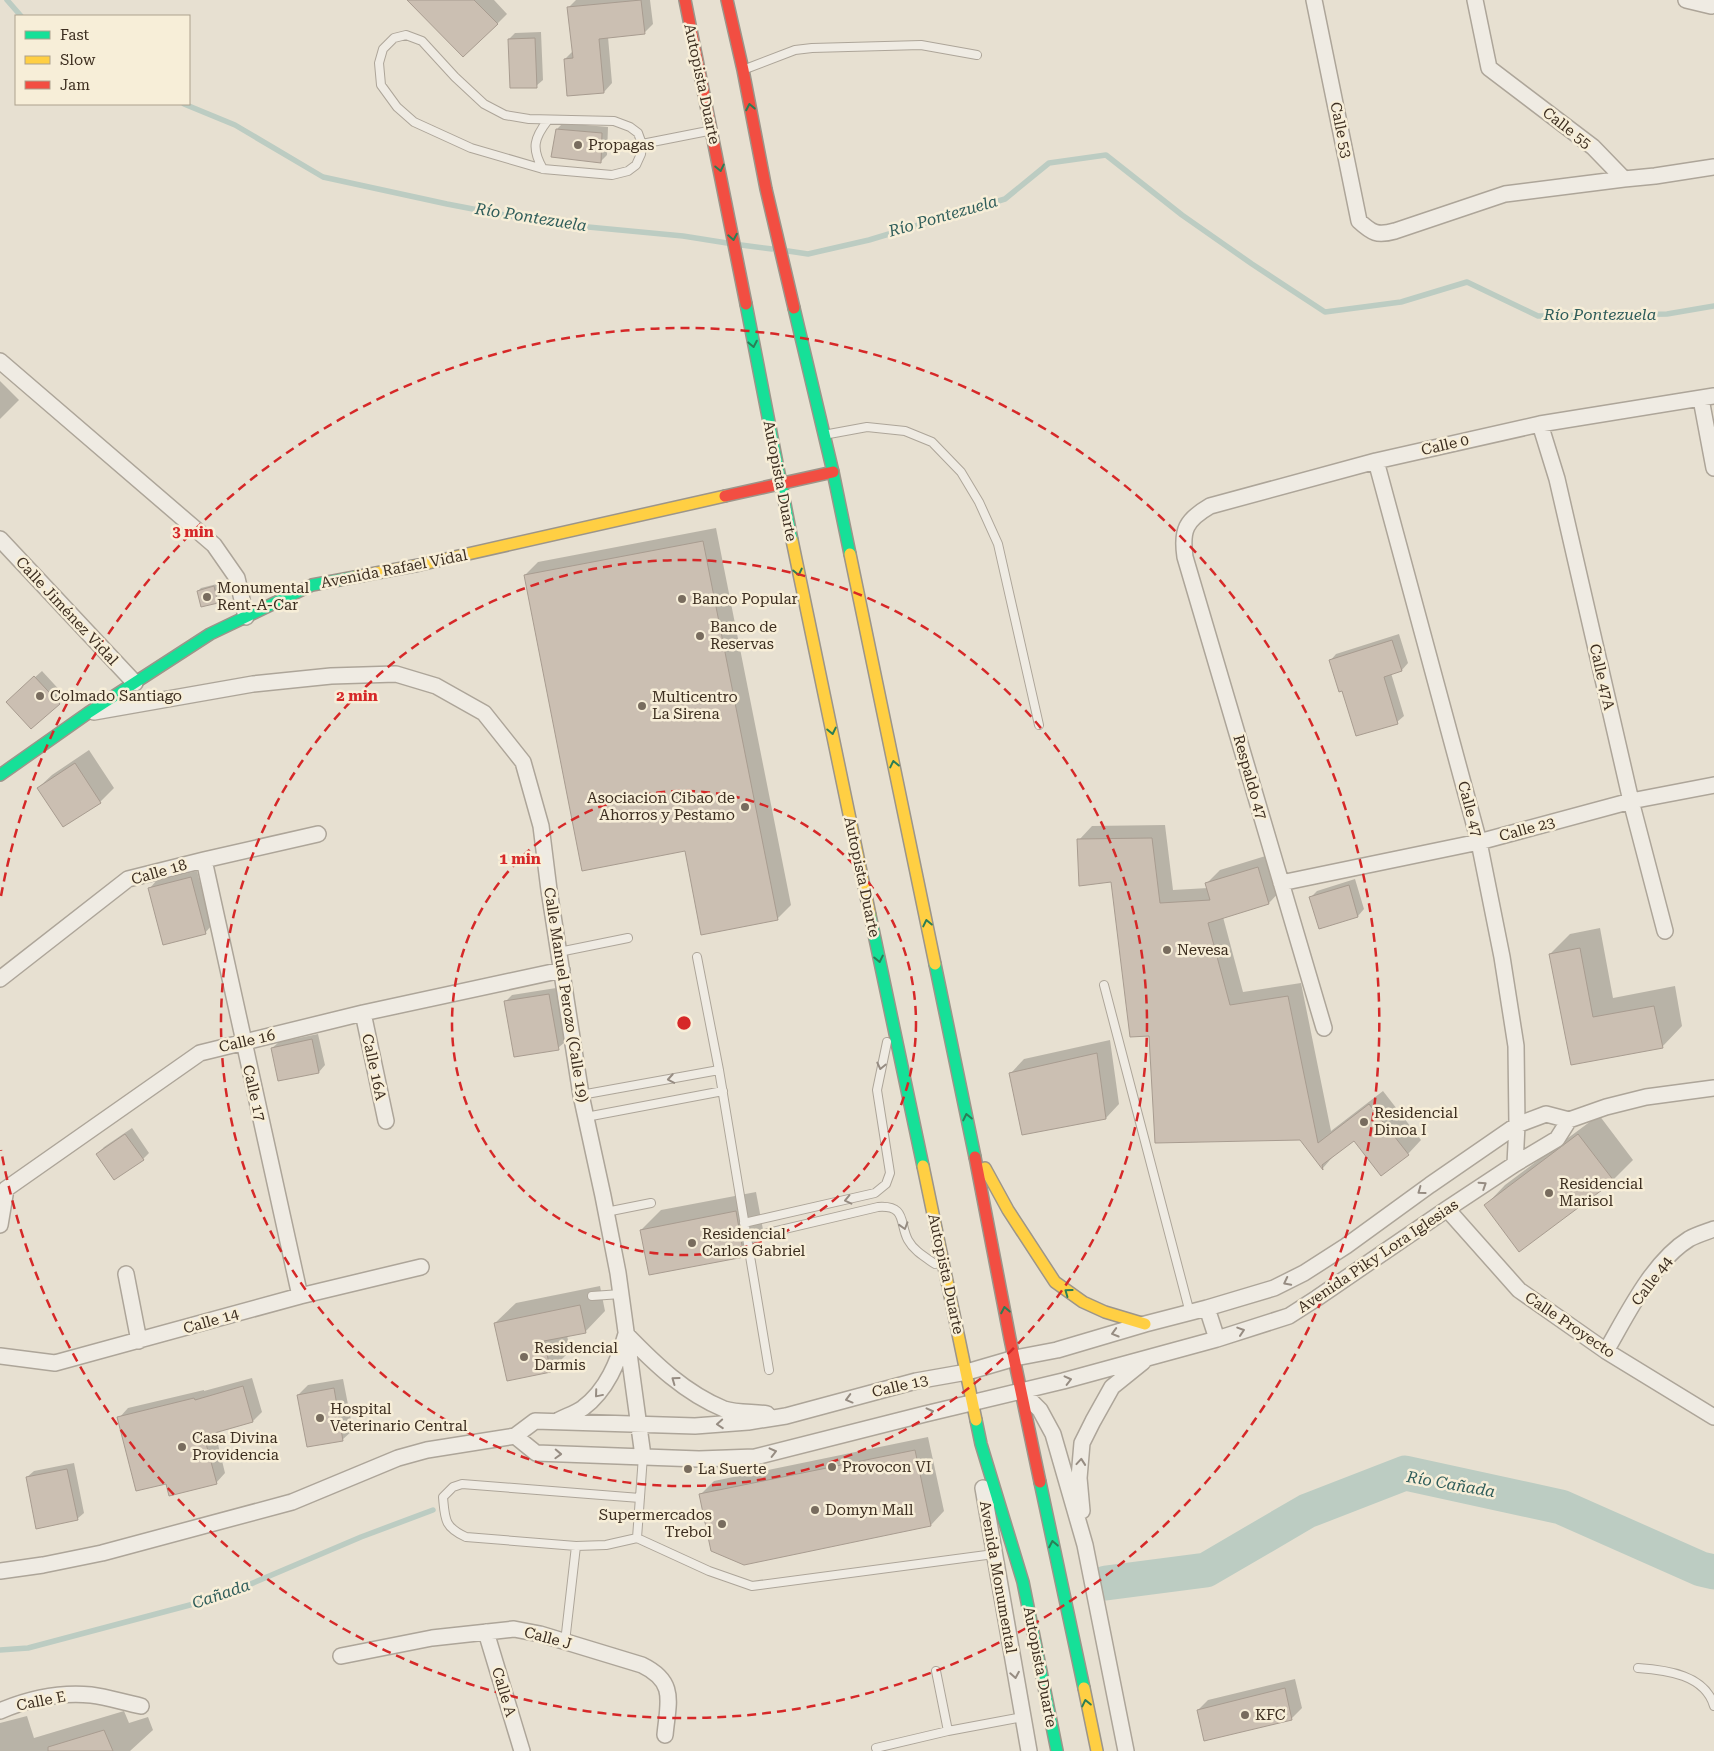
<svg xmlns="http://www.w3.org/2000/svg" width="1714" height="1751" viewBox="0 0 1714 1751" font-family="'Roboto Serif',serif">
	<rect width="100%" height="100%" fill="#e7e0d1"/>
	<!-- shadow -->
	<path fill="#0003" d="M409 0H494L507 14 497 24Z
		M576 0H650L653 24 644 33 608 37 612 83 604 92 565 59 573 51 568 8Z
		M541 32 543 80 536 86 509 39 515 33Z
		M563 123 608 127 607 155 601 161 557 129Z
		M0 381 19 400 0 419Z
		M716 528 791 905 777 919 686 850 525 575 538 562Z
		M217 584 221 599 218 602 202 606 198 591 201 588Z
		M1399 634 1408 663 1402 670 1391 673 1404 716 1397 722 1343 689 1330 661 1336 654Z
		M42 671 65 696 59 703 14 696Z
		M89 750 114 788 100 802 64 826 38 788 52 775Z
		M1165 825 1173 890 1208 888 1207 883 1220 870 1272 854 1282 889 1269 903 1223 917 1243 992 1301 983 1331 1131 1383 1091 1421 1140 1408 1154 1354 1139 1336 1153 1323 1168 1301 1139 1150 1034 1112 881 1079 840 1092 826Z
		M197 871 211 926 205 933 150 888 156 881Z
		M1355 879 1364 909 1358 916 1320 927 1311 897 1317 891Z
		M1600 928 1613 998 1675 986 1682 1026 1662 1047 1572 1064 1550 954 1570 934Z
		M556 988 565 1042 558 1048 505 1002 512 995Z
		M318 1034 325 1065 319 1072 279 1080 272 1048 279 1042Z
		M1110 1040 1119 1104 1106 1118 1011 1073 1024 1059Z
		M1599 1115 1633 1160 1613 1180 1485 1206 1505 1185Z
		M132 1128 149 1153 143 1159 97 1154 104 1147Z
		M756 1192 764 1235 744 1256 650 1274 641 1230 661 1210Z
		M600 1286 605 1311 585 1332 567 1335 570 1351 550 1371 495 1323 516 1303Z
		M252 1378 262 1412 253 1421 215 1432 225 1473 216 1483 167 1482 119 1418 128 1408 204 1390V1391Z
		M343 1379 353 1430 342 1440 298 1395 308 1385Z
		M928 1437 944 1511 931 1525 700 1495 714 1481Z
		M74 1463 84 1513 77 1519 27 1477 34 1471Z
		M1295 1679 1302 1708 1292 1718 1205 1739 1198 1710 1208 1700Z
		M124 1711 129 1723 148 1717 153 1730 130 1751H0V1723L27 1716 34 1738Z"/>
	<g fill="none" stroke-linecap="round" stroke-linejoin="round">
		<!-- stream -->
		<path stroke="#bcccc2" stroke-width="5.5" d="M7 0 21 16
			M184 104 235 125 323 177 447 204 546 223 683 236 727 243
			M741 245 772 249
			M788 251 808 254 869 240 1005 199 1049 163 1106 155 1182 215 1252 264 1325 312 1401 302 1467 282 1538 316 1667 314 1714 306
			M0 1650 28 1648 220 1597 361 1537 433 1510"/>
		<!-- river -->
		<path stroke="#bcccc2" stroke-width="35" d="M1106 1583 1206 1570 1307 1511 1405 1473 1561 1507 1701 1569 1714 1572"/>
	</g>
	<!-- building -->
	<path fill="#cbbfb2" stroke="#a89c90" d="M407 0H474L498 24 463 57Z
		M641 0 645 34 599 39 604 93 567 96 564 59 573 58 567 7Z
		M535 38 537 88H510L508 39Z
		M556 129 602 133 601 163 551 157Z
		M703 541 778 920 701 935 685 851 582 871 524 575Z
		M214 586 218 603 201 607 197 591Z
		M1392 640 1402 671 1384 677 1398 724 1356 736 1342 691 1339 692 1329 660Z
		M34 676 60 704 31 729 6 702Z
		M75 763 101 803 63 827 37 788Z
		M1152 838 1160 903 1210 900 1205 883 1258 867 1269 904 1208 923 1230 1005 1288 996 1318 1143 1369 1104 1409 1155 1381 1176 1354 1141 1322 1165 1323 1170 1300 1140 1155 1143 1149 1036 1130 1037 1111 882 1079 886 1077 839Z
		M191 877 206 934 163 945 148 888Z
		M1349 885 1358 917 1319 929 1309 897Z
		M1580 948 1593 1017 1654 1006 1663 1048 1571 1065 1549 954Z
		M549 994 559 1050 514 1057 504 1001Z
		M312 1039 319 1073 278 1081 271 1048Z
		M1097 1053 1106 1119 1022 1135 1009 1073Z
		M125 1134 144 1160 114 1180 96 1154Z
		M1578 1134 1614 1181 1519 1252 1484 1205Z
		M736 1211 744 1257 649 1275 640 1230Z
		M580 1305 586 1333 544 1341 551 1372 507 1381 494 1323Z
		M243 1386 253 1422 204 1436 217 1484 169 1496 166 1484 136 1491 117 1417 194 1398 195 1400Z
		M334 1388 343 1441 307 1447 297 1395Z
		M915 1450 931 1526 744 1565 711 1551 699 1494Z
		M67 1469 78 1520 36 1529 26 1477Z
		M1285 1688 1292 1720 1204 1741 1197 1710Z
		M104 1730 113 1751H48V1747Z"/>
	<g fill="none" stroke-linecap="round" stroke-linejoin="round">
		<defs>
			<path id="lane" d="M406 35 422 41 455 77 484 104 505 115 529 119 614 121 630 127 638 133 642 144 641 154 636 165 628 171 612 175 543 169 471 148 414 122 397 107 381 85 379 63 383 49 394 38Z
				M748 68 795 50 812 48 921 45 977 55
				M642 144 708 131
				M543 169C531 148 534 138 548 120
				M829 434 867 427 905 431 932 442 961 472 979 502 998 544 1039 725
				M559 952 628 938
				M697 957 719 1070 769 1370
				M1104 985 1190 1313
				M581 1095 719 1070
				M586 1117 723 1091
				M606 1212 651 1203
				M744 1223 875 1193 886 1184 890 1173 877 1090 887 1042
				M747 1238 878 1207C907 1205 899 1223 908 1240 914 1251 925 1257 935 1264
				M592 1296 621 1294
				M643 1456 637 1538 709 1571 752 1586 994 1554
				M637 1538 606 1545 576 1546 466 1537C444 1527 445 1519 443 1497L453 1487 462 1484 640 1498
				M565 1642 576 1546
				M1638 1668C1667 1670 1705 1675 1714 1706
				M948 1731 1023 1717
				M876 1748 948 1731 936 1671"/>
			<path id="street" d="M1314 0 1359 221C1372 233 1377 236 1395 231L1505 194 1624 179
				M1475 0 1489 68 1593 147 1624 179 1655 176 1714 167
				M1686 0 1711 6
				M0 361 214 545 237 578 246 617
				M1701 399 1714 468
				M1540 424 1557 479 1631 801 1665 931
				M1376 461 1479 842 1502 957 1516 1046 1517 1125 1515 1164
				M0 539 135 683
				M94 712 253 684 331 676 396 674 436 686 484 713 523 762 541 826 549 890 581 1095 603 1196 618 1273 643 1456
				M204 860 300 1296
				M1281 883 1479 842 1631 801 1714 785
				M0 979 128 879 204 860 318 834
				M363 1013 386 1121
				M1324 1028 1185 557C1181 530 1186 520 1210 506L1376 461 1540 424 1714 396
				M1447 1209 1519 1290 1606 1351 1714 1417
				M0 1225 6 1189 200 1053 363 1013 562 970
				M126 1274 139 1341
				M1207 1308 1217 1339
				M1606 1351C1627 1315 1652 1262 1689 1239 1696 1235 1706 1232 1714 1229
				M0 1356 55 1363 300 1296 421 1267
				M1025 1395 1040 1410 1053 1434 1085 1545 1126 1751
				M559 1420C567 1416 576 1413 583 1408 607 1390 618 1362 626 1334 655 1364 685 1393 724 1409 737 1413 754 1412 767 1414
				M515 1436 536 1453 699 1459 755 1457 925 1414 1063 1381 1217 1339 1289 1316 1317 1298 1447 1209 1515 1164 1557 1139 1569 1120
				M983 1488 1029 1751
				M1082 1511 1079 1478 1082 1443 1093 1421 1112 1387 1143 1362
				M0 1571 43 1565 102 1553 292 1502 398 1458 427 1450 515 1436 535 1421 695 1426 748 1422 786 1416 916 1381 967 1372 1015 1358 1057 1350 1145 1324 1207 1308 1274 1288 1304 1273 1346 1246 1430 1185 1517 1125 1546 1114 1569 1120 1606 1107 1646 1097 1714 1088
				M486 1632 522 1751
				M341 1656 432 1638 514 1629 540 1634 642 1665C677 1682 668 1702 665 1735
				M0 1711C28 1699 60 1692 91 1695 108 1697 125 1703 141 1706"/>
			<path id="fast" d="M746 304 792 540
				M794 308 833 472 850 554
				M0 775 88 713 210 634 312 585 355 577
				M870 915 923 1166
				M935 964 975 1157
				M976 1420 981 1444 1023 1582 1057 1751
				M1040 1482 1084 1688"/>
			<path id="slow" d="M792 540 870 915
				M850 554 935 964
				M355 577 419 565 725 496
				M923 1166 976 1420
				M985 1168 1008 1210 1055 1282 1083 1302 1105 1312 1145 1324
				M1084 1688 1097 1751"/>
			<path id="jam" d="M685 0 746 304
				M727 0 743 70 766 189 794 308
				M725 496 833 472
				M975 1157 1010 1339 1040 1482"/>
		</defs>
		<!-- lane casing -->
		<use href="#lane" stroke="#ada599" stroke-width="10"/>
		<!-- street casing -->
		<use href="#street" stroke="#ada599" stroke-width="18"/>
		<!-- fast casing -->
		<use href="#fast" stroke="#9c958a" stroke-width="14"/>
		<!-- slow casing -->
		<use href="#slow" stroke="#9c958a" stroke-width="14"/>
		<!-- jam casing -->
		<use href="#jam" stroke="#9c958a" stroke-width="14"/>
		<!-- lane -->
		<use href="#lane" stroke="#efebe3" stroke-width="8"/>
		<!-- street -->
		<use href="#street" stroke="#efebe3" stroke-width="15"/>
		<!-- fast -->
		<use href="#fast" stroke="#16e098" stroke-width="11"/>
		<!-- slow -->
		<use href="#slow" stroke="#ffcf43" stroke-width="11"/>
		<!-- jam -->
		<use href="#jam" stroke="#f24e42" stroke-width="11"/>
	</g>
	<!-- one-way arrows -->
	<defs><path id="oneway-chevron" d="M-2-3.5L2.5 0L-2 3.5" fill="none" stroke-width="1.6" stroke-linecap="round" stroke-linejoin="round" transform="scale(1.25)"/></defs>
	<g stroke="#2b7e56">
		<use href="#oneway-chevron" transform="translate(750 107) rotate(-101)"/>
		<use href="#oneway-chevron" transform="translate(720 168) rotate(78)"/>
		<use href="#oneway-chevron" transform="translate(733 237) rotate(80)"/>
		<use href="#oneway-chevron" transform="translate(753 344) rotate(79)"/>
		<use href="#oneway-chevron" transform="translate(798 572) rotate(78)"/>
		<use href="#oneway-chevron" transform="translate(832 731) rotate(78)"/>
		<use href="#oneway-chevron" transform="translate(894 764) rotate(-102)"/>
		<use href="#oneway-chevron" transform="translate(927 923) rotate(-102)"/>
		<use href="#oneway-chevron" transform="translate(879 959) rotate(78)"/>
		<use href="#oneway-chevron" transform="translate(967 1117) rotate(-102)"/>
		<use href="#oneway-chevron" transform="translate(1068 1292) rotate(-144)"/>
		<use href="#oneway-chevron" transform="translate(1005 1310) rotate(-101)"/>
		<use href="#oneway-chevron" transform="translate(1053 1544) rotate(-101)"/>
		<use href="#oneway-chevron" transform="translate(1086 1703) rotate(-102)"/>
	</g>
	<g stroke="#968c82">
		<use href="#oneway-chevron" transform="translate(881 1066) rotate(103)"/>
		<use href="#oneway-chevron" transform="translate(671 1079) rotate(170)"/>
		<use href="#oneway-chevron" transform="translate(1483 1185) rotate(-33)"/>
		<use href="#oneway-chevron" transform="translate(1421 1191) rotate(144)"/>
		<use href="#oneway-chevron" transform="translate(848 1200) rotate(167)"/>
		<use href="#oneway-chevron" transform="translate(904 1226) rotate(73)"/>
		<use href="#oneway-chevron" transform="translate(1287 1282) rotate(153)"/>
		<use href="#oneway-chevron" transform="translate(1241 1331) rotate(-18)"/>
		<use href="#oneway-chevron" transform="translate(1115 1333) rotate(164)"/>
		<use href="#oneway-chevron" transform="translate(675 1380) rotate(-144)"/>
		<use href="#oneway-chevron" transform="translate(1068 1380) rotate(-14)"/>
		<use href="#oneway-chevron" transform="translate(598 1394) rotate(130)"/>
		<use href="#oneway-chevron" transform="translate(849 1399) rotate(165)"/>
		<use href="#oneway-chevron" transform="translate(930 1412) rotate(-14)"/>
		<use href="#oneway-chevron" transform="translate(720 1424) rotate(176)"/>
		<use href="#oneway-chevron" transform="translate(773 1452) rotate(-14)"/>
		<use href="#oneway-chevron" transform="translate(558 1454) rotate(2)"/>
		<use href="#oneway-chevron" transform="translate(1081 1462) rotate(-85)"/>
		<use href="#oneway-chevron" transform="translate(1015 1675) rotate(80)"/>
	</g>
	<!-- distance rings -->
	<g fill="none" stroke="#d62828" stroke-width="2.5" stroke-dasharray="9 6">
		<circle cx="684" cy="1023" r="232"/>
		<circle cx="684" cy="1023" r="463"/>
		<path d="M1 896A695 695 0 1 1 1 1150"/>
	</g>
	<!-- markers -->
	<g fill="#786c5e" stroke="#f7eed8" stroke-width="2">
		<circle cx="578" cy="145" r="5"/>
		<circle cx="207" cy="597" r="5"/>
		<circle cx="682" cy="599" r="5"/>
		<circle cx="700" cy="636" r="5"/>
		<circle cx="40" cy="696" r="5"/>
		<circle cx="642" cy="706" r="5"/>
		<circle cx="745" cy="807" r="5"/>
		<circle cx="1167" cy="950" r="5"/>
		<circle cx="1364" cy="1122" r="5"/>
		<circle cx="1549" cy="1193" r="5"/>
		<circle cx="692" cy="1243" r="5"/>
		<circle cx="524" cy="1357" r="5"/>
		<circle cx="320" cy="1418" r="5"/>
		<circle cx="182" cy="1447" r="5"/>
		<circle cx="832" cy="1467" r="5"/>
		<circle cx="688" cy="1469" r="5"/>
		<circle cx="815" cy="1510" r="5"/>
		<circle cx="722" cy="1524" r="5"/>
		<circle cx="1245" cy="1715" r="5"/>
	</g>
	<g text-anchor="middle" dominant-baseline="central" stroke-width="5" stroke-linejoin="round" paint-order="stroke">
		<!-- street labels -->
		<g font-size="15" fill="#3d2e20" stroke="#f7eed8">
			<text transform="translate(702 84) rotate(78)">Autopista Duarte</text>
			<text transform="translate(1567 128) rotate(38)">Calle 55</text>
			<text transform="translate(1341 130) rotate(78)">Calle 53</text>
			<text transform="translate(1445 445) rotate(-13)">Calle 0</text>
			<text transform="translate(780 481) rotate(79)">Autopista Duarte</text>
			<text transform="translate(394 569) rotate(-11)">Avenida Rafael Vidal</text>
			<text transform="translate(67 611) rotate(47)">Calle Jiménez Vidal</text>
			<text transform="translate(1602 677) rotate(77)">Calle 47A</text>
			<text transform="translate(1250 777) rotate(74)">Respaldo 47</text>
			<text transform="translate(1470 809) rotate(75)">Calle 47</text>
			<text transform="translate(1527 829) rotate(-15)">Calle 23</text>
			<text transform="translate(159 872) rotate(-16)">Calle 18</text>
			<text transform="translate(862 877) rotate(78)">Autopista Duarte</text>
			<text transform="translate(566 995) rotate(81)">Calle Manuel Perozo (Calle 19)</text>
			<text transform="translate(247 1041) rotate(-13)">Calle 16</text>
			<text transform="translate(374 1067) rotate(78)">Calle 16A</text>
			<text transform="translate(254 1093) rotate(77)">Calle 17</text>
			<text transform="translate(1378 1256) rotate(-34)">Avenida Piky Lora Iglesias</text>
			<text transform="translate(946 1274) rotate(78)">Autopista Duarte</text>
			<text transform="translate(1652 1281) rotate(-53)">Calle 44</text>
			<text transform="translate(211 1321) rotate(-16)">Calle 14</text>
			<text transform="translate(1570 1325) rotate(34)">Calle Proyecto</text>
			<text transform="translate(900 1386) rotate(-13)">Calle 13</text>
			<text transform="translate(998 1577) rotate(80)">Avenida Monumental</text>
			<text transform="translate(548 1638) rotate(15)">Calle J</text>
			<text transform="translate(1040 1667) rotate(79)">Autopista Duarte</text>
			<text transform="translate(504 1692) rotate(73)">Calle A</text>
			<text transform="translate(41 1701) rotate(-11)">Calle E</text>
		</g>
		<!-- poi labels -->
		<g font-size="15" fill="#3d2e20" stroke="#f7eed8" text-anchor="start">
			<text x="588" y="145">Propagas</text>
			<text x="217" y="588">Monumental<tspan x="217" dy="17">Rent-A-Car</tspan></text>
			<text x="692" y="599">Banco Popular</text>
			<text x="710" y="627">Banco de<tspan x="710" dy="17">Reservas</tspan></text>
			<text x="50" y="696">Colmado Santiago</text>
			<text x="652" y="697">Multicentro<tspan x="652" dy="17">La Sirena</tspan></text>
			<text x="735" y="798" text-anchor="end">Asociacion Cibao de<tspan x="735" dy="17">Ahorros y Pestamo</tspan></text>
			<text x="1177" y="950">Nevesa</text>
			<text x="1374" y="1113">Residencial<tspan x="1374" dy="17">Dinoa I</tspan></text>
			<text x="1559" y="1184">Residencial<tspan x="1559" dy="17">Marisol</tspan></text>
			<text x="702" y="1234">Residencial<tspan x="702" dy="17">Carlos Gabriel</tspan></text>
			<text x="534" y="1348">Residencial<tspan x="534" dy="17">Darmis</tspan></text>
			<text x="330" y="1409">Hospital<tspan x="330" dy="17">Veterinario Central</tspan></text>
			<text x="192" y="1438">Casa Divina<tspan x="192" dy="17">Providencia</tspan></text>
			<text x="842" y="1467">Provocon VI</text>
			<text x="698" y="1469">La Suerte</text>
			<text x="825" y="1510">Domyn Mall</text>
			<text x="712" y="1515" text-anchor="end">Supermercados<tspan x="712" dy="17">Trebol</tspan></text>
			<text x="1255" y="1715">KFC</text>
		</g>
		<!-- water labels -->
		<g font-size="16" font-style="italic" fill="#2f5d5a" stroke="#f7eed8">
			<text transform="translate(943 216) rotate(-16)">Río Pontezuela</text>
			<text transform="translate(531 217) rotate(9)">Río Pontezuela</text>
			<text x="1600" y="314">Río Pontezuela</text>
			<text transform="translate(1451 1484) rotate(10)">Río Cañada</text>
			<text transform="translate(221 1594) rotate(-19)">Cañada</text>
		</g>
	</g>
	<circle cx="684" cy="1023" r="8" fill="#d62828" stroke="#f7eed8" stroke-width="2.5"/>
	<g font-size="15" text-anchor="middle" font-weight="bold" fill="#d62828" stroke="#f7eed8" stroke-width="5" stroke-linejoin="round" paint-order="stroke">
		<text x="193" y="537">3 min</text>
		<text x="357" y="701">2 min</text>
		<text x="520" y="864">1 min</text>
	</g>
	<!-- legend -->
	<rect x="15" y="15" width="175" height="90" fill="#f7eed8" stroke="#ada18e"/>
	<rect x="25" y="31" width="25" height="8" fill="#16e098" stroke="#ada18e"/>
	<text x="60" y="40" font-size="15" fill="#3d2e20">Fast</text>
	<rect x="25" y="56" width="25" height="8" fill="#ffcf43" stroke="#ada18e"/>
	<text x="60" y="65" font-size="15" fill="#3d2e20">Slow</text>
	<rect x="25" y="81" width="25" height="8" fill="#f24e42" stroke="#ada18e"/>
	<text x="60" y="90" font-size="15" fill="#3d2e20">Jam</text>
</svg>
